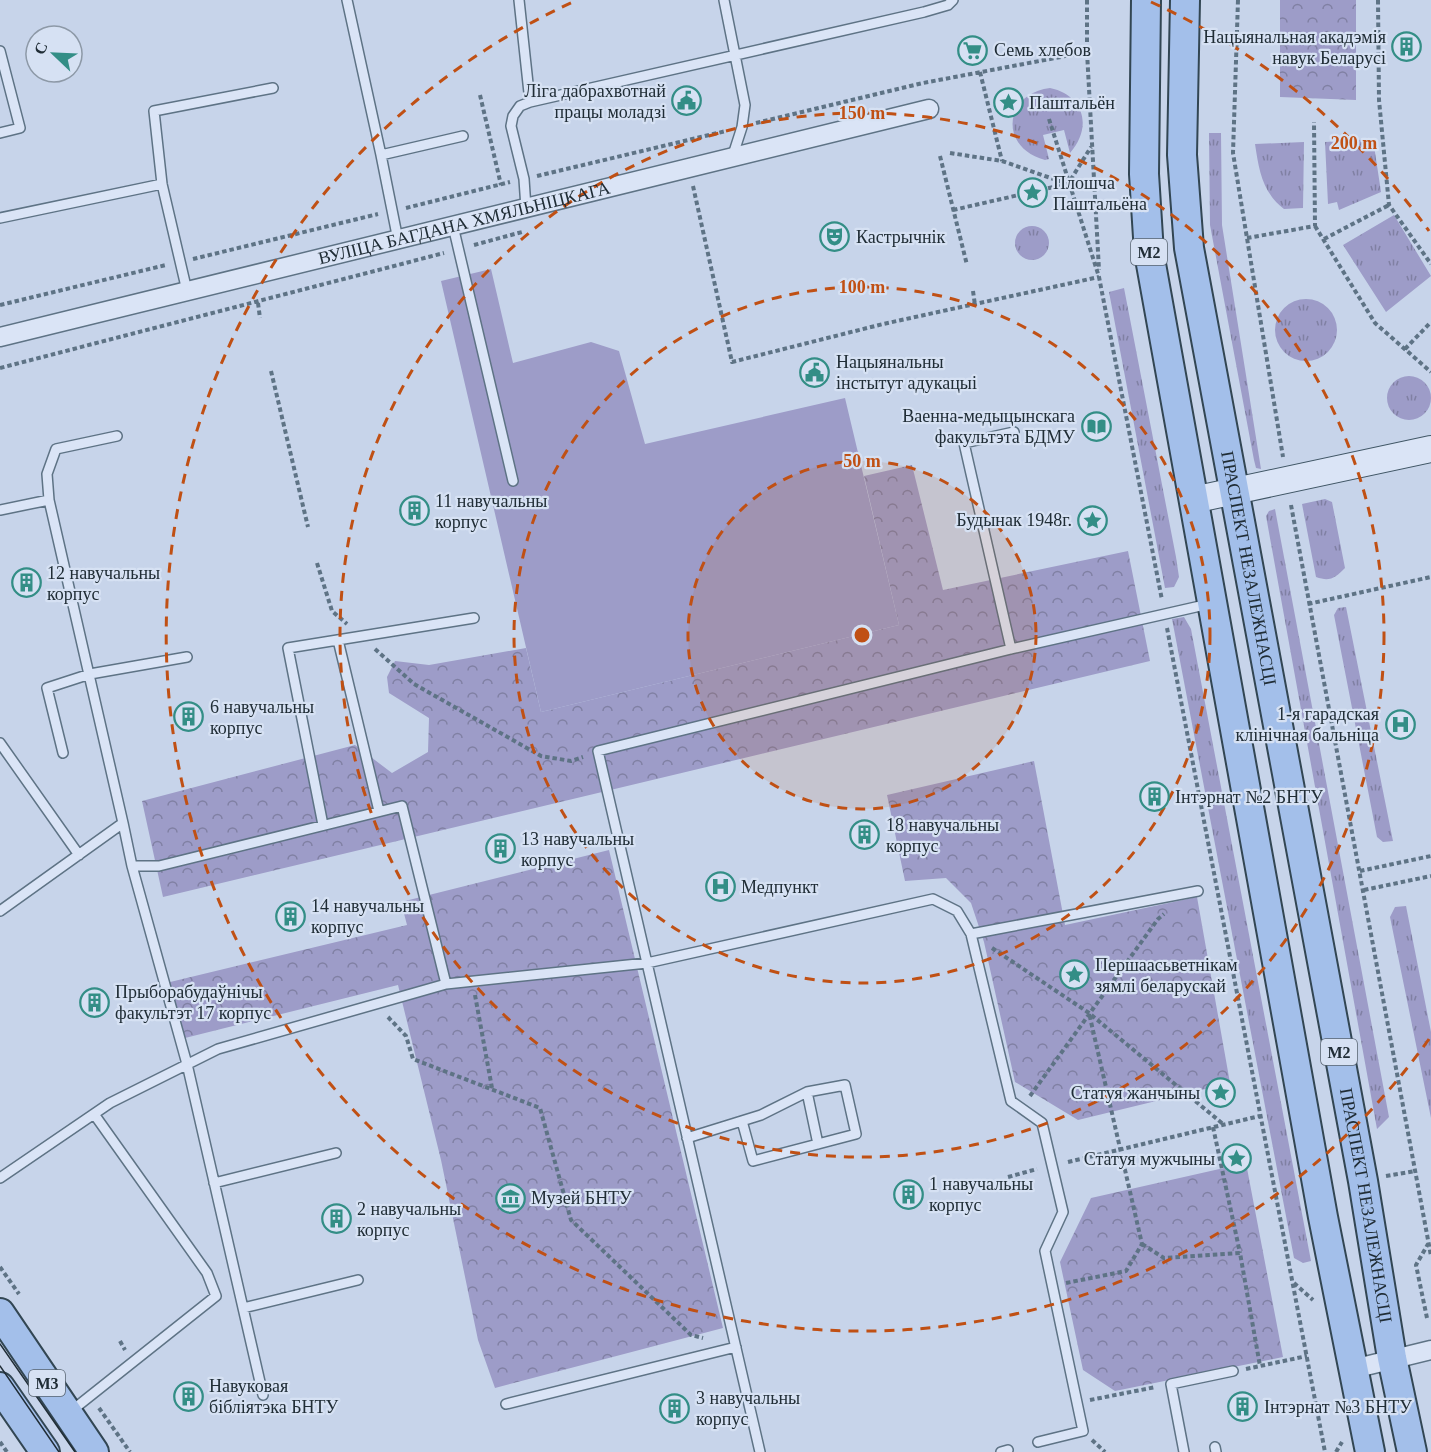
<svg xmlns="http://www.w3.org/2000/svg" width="1431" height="1452" viewBox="0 0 1431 1452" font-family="Georgia,serif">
	<defs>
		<pattern id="grass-tufts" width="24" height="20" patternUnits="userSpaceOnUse" patternTransform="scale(1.5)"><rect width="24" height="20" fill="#9d9cc8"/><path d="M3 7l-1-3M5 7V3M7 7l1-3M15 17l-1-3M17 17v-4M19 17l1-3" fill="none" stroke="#8080a3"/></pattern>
		<pattern id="forest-crowns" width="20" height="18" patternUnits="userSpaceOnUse" patternTransform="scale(1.5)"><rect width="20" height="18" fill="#9d9cc8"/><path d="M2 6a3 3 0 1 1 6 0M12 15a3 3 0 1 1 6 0" fill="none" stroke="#8080a3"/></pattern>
	</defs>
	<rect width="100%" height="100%" fill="#c7d4ea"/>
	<!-- grass -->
	<path fill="url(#grass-tufts)" d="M1050 88C1084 95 1093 127 1070 153L1064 130 1043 135 1049 159 1045 160C999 148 1003 94 1050 88Z
		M1209 133H1221L1222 225 1261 469 1256 468 1254 460 1210 225Z
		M1373 139 1381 192 1339 210 1337 202 1328 204 1325 142Z
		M1304 142 1303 208 1284 209C1262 192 1259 170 1255 144Z
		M1394 215 1431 276 1386 312 1343 245Z
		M1015 243a17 17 0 1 1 34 0a17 17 0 1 1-34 0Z
		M1124 288 1176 557 1179 577 1174 587 1165 588 1109 292Z
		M1275 330a31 31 0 1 1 62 0a31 31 0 1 1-62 0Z
		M1387 398a22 22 0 1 1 44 0a22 22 0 1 1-44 0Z
		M1325 499 1332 502 1345 568C1335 578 1330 582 1316 577L1302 504Z
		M1275 509 1389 1117 1377 1129 1266 516 1269 511Z
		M1346 607 1393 841 1383 842 1377 837 1334 615 1338 608Z
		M1184 617 1191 629 1311 1261 1303 1263 1294 1258 1172 619Z
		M1406 906 1431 1032V1118L1390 917 1395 907Z"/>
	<!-- forest -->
	<path fill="url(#forest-crowns)" d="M1280 0H1356V100L1280 97Z
		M912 465 943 590 1128 551 1150 661 163 897 142 801 355 745 392 773 428 752 429 718 389 693 387 677 395 661 429 665 526 648 541 712 899 625 864 476Z
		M1034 761 1065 925 1197 897 1230 1083 1078 1120 1015 1082 984 942 971 903 946 878 905 881 887 795Z
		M609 850 723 1328 495 1388 478 1340 441 1160 398 985 181 1039 166 983 407 925 401 902Z
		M1246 1163 1283 1357 1115 1391 1083 1370 1060 1262 1091 1198Z"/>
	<!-- park -->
	<path fill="#9d9cc8" d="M491 269 513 363 591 342 619 351 645 444 845 398 899 625 541 712 441 281Z"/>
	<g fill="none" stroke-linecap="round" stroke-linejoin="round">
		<defs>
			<path id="lane" d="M347 0 381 155
				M519 0 530 102 520 106 513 116 511 126 524 179 526 208
				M724 0 745 105 742 127 732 158
				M0 51 20 128 0 133
				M530 102 924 12 948 5 953 0
				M0 218 162 184
				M453 226 513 481
				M398 240 381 155 463 136
				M187 291 162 184 154 111 273 88
				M49 500 47 474 56 449 117 436
				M0 510 49 500 123 823
				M338 640 379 811
				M1011 649 964 443 1014 432
				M0 743 79 855
				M63 753 47 688 90 674 187 657
				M323 825 288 648 474 618
				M0 911 123 823 132 866
				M971 934 1198 891
				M807 1092 818 1144
				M687 1138 761 1115 807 1092 845 1085 856 1134 753 1161 742 1121
				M0 1178 110 1103 218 1049 446 984 647 963 933 899 957 911 971 934 1011 1101 1042 1123 1063 1212 1045 1251 1083 1431 1038 1442
				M214 1183 336 1153
				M243 1308 358 1280
				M263 1395 187 1064 132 866H159L402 806 446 984
				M506 1404 736 1347
				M70 1412 216 1296 207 1273 94 1114
				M1215 1447 1216 1452
				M760 1452 598 751 1011 649 1209 604
				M1001 1452 1008 1450
				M1184 1452 1171 1384 1233 1371"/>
			<g id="street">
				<path id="s1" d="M0 337 929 109"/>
				<path d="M1353 1369 1431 1350"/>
			</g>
			<path id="secondary" d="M1193 500 1431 449"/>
			<g id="primary">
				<path d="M1146 0 1144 174 1149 253 1323 1217 1370 1452"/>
				<path id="s2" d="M1185 0 1182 155 1189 248 1363 1181 1392 1358 1412 1452"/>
				<path d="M0 1313 94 1452"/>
				<path d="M0 1387 45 1452"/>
			</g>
		</defs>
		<!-- lane casing -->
		<use href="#lane" stroke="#5e7385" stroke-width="12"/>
		<!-- street casing -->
		<use href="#street" stroke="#5e7385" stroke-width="21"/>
		<!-- secondary casing -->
		<use href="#secondary" stroke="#415766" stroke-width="28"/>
		<!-- primary casing -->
		<use href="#primary" stroke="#324653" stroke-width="32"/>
		<!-- path -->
		<path stroke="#5e7385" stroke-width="4" stroke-dasharray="4.5 3" stroke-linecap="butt" d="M1087 0V52L1099 270
			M1238 0 1233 153 1283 457
			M1378 0 1379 100 1389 205 1431 264
			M980 72 1002 161
			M480 95 501 185
			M1049 119 1099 277 1162 600
			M756 123 923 83 1087 52
			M950 153 1002 161 1068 184 1091 147
			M940 156 967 265
			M537 176 726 131
			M693 186 732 362 883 324 1099 277
			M406 208 510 182
			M953 210 1067 184
			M1315 226 1375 323 1431 372
			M1247 238 1315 226 1314 122
			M1324 239 1389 205
			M474 245 522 232
			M193 259 378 214
			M973 291 975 305
			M258 303 260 318
			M0 305 166 265
			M1405 349 1431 322
			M0 368 444 253
			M271 371 308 527
			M1291 505 1431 1256
			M317 563 332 611 347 624
			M1308 604 1431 577
			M1167 628 1325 1452
			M375 649 414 684 541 756 571 761 583 757
			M1360 871 1431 856
			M1364 890 1431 876
			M992 948 1089 1013 1223 1124
			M475 995 492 1088
			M388 1017 406 1036 413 1059 540 1108 571 1220 691 1335 703 1338
			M1030 1096 1158 919 1164 914
			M1213 1127 1240 1253
			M1068 1162 1260 1116
			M1386 1176 1415 1171
			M1008 1177 1037 1169
			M1142 1244 1164 1258 1240 1253 1260 1366
			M0 1267 19 1294
			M1066 1283 1126 1271 1142 1244 1089 1013
			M1294 1283 1313 1300
			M1427 1318 1416 1265 1428 1244
			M120 1341 125 1350
			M1246 1369 1307 1356
			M1090 1400 1156 1387
			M99 1408 130 1452
			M1092 1440 1105 1452
			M0 1442 7 1452
			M1336 1452 1342 1442"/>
		<!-- lane -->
		<use href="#lane" stroke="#dae4f6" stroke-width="9"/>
		<!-- street -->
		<use href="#street" stroke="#dae4f6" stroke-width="18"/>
		<!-- secondary -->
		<use href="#secondary" stroke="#dae4f6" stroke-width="26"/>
		<!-- primary -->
		<use href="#primary" stroke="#a3bfea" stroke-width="28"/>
		<!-- tram -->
		<path stroke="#202d36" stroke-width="1.5" d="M0 1344 75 1452
			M0 1366 59 1452"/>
	</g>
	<!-- distance rings -->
	<circle cx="862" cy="635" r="174" fill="#c05014" fill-opacity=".12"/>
	<g fill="none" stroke="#c05014" stroke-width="3" stroke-dasharray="10 8">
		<circle cx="862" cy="635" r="174"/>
		<circle cx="862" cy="635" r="348"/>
		<circle cx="862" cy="635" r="522"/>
		<path d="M1429 1039A696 696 0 1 1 573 2M1151 2A696 696 0 0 1 1429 231"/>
	</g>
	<!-- icons -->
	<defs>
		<symbol id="building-ring" viewBox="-11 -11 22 22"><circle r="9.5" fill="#d6e1f3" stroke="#338e86" stroke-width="1.5"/><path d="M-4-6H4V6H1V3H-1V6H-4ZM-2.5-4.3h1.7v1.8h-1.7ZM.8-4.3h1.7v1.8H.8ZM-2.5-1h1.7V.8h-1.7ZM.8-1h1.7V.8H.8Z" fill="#338e86"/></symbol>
		<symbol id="supermarket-ring" viewBox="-11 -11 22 22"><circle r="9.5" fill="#d6e1f3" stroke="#338e86" stroke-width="1.5"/><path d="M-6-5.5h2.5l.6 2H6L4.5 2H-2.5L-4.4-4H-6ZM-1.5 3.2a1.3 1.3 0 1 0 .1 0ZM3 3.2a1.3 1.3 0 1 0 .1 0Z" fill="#338e86"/></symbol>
		<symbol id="civic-ring" viewBox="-11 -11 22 22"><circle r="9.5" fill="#d6e1f3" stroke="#338e86" stroke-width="1.5"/><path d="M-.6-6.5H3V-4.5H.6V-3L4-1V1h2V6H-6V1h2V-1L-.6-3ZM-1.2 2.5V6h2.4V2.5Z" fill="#338e86"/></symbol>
		<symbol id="sight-ring" viewBox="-11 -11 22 22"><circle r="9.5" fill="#d6e1f3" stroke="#338e86" stroke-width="1.5"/><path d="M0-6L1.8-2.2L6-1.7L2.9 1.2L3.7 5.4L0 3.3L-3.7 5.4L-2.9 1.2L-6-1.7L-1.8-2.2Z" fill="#338e86"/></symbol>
		<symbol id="theatre-ring" viewBox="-11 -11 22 22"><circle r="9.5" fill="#d6e1f3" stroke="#338e86" stroke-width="1.5"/><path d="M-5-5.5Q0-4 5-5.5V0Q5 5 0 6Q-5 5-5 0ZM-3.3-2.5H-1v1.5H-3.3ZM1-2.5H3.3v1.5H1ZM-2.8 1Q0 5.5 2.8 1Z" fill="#338e86"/></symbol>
		<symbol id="library-ring" viewBox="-11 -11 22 22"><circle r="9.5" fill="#d6e1f3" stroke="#338e86" stroke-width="1.5"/><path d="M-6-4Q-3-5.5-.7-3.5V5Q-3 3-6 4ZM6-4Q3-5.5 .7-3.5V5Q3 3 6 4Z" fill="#338e86"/></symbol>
		<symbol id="hospital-ring" viewBox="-11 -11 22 22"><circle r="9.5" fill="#d6e1f3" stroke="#338e86" stroke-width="1.5"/><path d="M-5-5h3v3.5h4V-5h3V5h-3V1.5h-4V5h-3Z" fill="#338e86"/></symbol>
		<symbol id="museum-ring" viewBox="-11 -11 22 22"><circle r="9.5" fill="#d6e1f3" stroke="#338e86" stroke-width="1.5"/><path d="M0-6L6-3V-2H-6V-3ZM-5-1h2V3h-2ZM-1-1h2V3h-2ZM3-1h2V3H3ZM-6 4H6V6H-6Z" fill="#338e86"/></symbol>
	</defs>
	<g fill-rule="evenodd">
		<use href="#building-ring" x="1390" y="30" width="33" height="33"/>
		<use href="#supermarket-ring" x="956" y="34" width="33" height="33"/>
		<use href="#civic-ring" x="670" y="84" width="33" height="33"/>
		<use href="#sight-ring" x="992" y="86" width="33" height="33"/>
		<use href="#sight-ring" x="1016" y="176" width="33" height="33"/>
		<use href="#theatre-ring" x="818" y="220" width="33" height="33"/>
		<use href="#civic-ring" x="798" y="356" width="33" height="33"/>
		<use href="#library-ring" x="1080" y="410" width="33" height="33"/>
		<use href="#building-ring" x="398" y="494" width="33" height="33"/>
		<use href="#sight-ring" x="1076" y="504" width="33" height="33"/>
		<use href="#building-ring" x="10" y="566" width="33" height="33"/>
		<use href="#building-ring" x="172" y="700" width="33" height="33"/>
		<use href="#hospital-ring" x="1384" y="708" width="33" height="33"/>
		<use href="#building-ring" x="1138" y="780" width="33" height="33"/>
		<use href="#building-ring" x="848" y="818" width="33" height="33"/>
		<use href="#building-ring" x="484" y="832" width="33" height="33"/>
		<use href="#hospital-ring" x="704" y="870" width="33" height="33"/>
		<use href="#building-ring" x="274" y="900" width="33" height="33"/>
		<use href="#sight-ring" x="1058" y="958" width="33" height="33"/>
		<use href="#building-ring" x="78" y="986" width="33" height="33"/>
		<use href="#sight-ring" x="1204" y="1076" width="33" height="33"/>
		<use href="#sight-ring" x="1220" y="1142" width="33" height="33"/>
		<use href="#building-ring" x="892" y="1178" width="33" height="33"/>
		<use href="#museum-ring" x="494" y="1182" width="33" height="33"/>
		<use href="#building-ring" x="320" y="1202" width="33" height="33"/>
		<use href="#building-ring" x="172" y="1380" width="33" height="33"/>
		<use href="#building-ring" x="1226" y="1390" width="33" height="33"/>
		<use href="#building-ring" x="658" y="1392" width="33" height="33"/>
	</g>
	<g text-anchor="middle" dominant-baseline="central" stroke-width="4.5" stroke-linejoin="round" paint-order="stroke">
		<!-- shield labels -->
		<g fill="#d6e1f3" stroke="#57636f" stroke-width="1.5">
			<rect x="1131" y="239" width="36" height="26" rx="4.5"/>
			<rect x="1321" y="1039" width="36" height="26" rx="4.5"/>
			<rect x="29" y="1370" width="36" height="26" rx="4.5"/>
		</g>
		<g font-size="16" font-weight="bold" fill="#202d36">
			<text x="1149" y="252">М2</text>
			<text x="1339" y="1052">М2</text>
			<text x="47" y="1383">М3</text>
		</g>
		<!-- poi labels -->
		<g font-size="18" fill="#202d36" stroke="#d6e1f3" text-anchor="start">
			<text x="1386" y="37" text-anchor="end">Нацыянальная акадэмія<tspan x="1386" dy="21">навук Беларусі</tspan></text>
			<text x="994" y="50">Семь хлебов</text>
			<text x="666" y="91" text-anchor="end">Ліга дабрахвотнай<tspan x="666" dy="21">працы моладзі</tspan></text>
			<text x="1029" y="103">Паштальён</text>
			<text x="1053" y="183">Плошча<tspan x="1053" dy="21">Паштальёна</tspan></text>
			<text x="856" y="237">Кастрычнік</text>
			<text x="836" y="362">Нацыянальны<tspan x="836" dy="21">інстытут адукацыі</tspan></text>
			<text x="1075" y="416" text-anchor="end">Ваенна-медыцынскага<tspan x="1075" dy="21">факультэта БДМУ</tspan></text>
			<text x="435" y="501">11 навучальны<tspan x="435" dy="21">корпус</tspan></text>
			<text x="1072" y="520" text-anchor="end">Будынак 1948г.</text>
			<text x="47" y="573">12 навучальны<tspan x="47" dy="21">корпус</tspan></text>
			<text x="210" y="707">6 навучальны<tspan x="210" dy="21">корпус</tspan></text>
			<text x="1379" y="714" text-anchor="end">1-я гарадская<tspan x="1379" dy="21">клінічная бальніца</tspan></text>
			<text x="1175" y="797">Інтэрнат №2 БНТУ</text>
			<text x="886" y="825">18 навучальны<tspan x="886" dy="21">корпус</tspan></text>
			<text x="521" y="839">13 навучальны<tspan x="521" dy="21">корпус</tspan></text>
			<text x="741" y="887">Медпункт</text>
			<text x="311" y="906">14 навучальны<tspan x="311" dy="21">корпус</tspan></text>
			<text x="1095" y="965">Першаасьветнікам<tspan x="1095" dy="21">зямлі беларускай</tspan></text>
			<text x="115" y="992">Прыборабудаўнічы<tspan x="115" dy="21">факультэт 17 корпус</tspan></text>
			<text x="1200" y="1093" text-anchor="end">Статуя жанчыны</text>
			<text x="1215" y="1159" text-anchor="end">Статуя мужчыны</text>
			<text x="929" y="1184">1 навучальны<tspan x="929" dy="21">корпус</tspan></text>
			<text x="531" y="1198">Музей БНТУ</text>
			<text x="357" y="1209">2 навучальны<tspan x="357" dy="21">корпус</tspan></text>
			<text x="209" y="1386">Навуковая<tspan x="209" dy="21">бібліятэка БНТУ</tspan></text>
			<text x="696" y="1398">3 навучальны<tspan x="696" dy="21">корпус</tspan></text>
			<text x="1264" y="1407">Інтэрнат №3 БНТУ</text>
		</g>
		<!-- street labels -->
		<g font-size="18" fill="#202d36" stroke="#d6e1f3">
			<text stroke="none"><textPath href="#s1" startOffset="478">ВУЛІЦА БАГДАНА ХМЯЛЬНІЦКАГА</textPath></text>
			<text stroke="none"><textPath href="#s2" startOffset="574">ПРАСПЕКТ НЕЗАЛЕЖНАСЦІ</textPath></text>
			<text stroke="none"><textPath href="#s2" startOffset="1222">ПРАСПЕКТ НЕЗАЛЕЖНАСЦІ</textPath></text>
		</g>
	</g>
	<circle cx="862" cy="635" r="9" fill="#c05014" stroke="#d6e1f3" stroke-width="3"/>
	<g font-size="18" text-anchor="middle" font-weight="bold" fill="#c05014" stroke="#d6e1f3" stroke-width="4.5" stroke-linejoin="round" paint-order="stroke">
		<text x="862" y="119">150 m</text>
		<text x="1354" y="149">200 m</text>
		<text x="862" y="293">100 m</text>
		<text x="862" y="467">50 m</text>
	</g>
	<!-- north arrow -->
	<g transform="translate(54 54) rotate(293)"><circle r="28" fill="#d6e1f3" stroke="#8d99a7" stroke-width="1.5"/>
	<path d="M0-4.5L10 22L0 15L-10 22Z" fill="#338e86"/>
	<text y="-9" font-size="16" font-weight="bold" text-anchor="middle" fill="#202d36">С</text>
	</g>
</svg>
